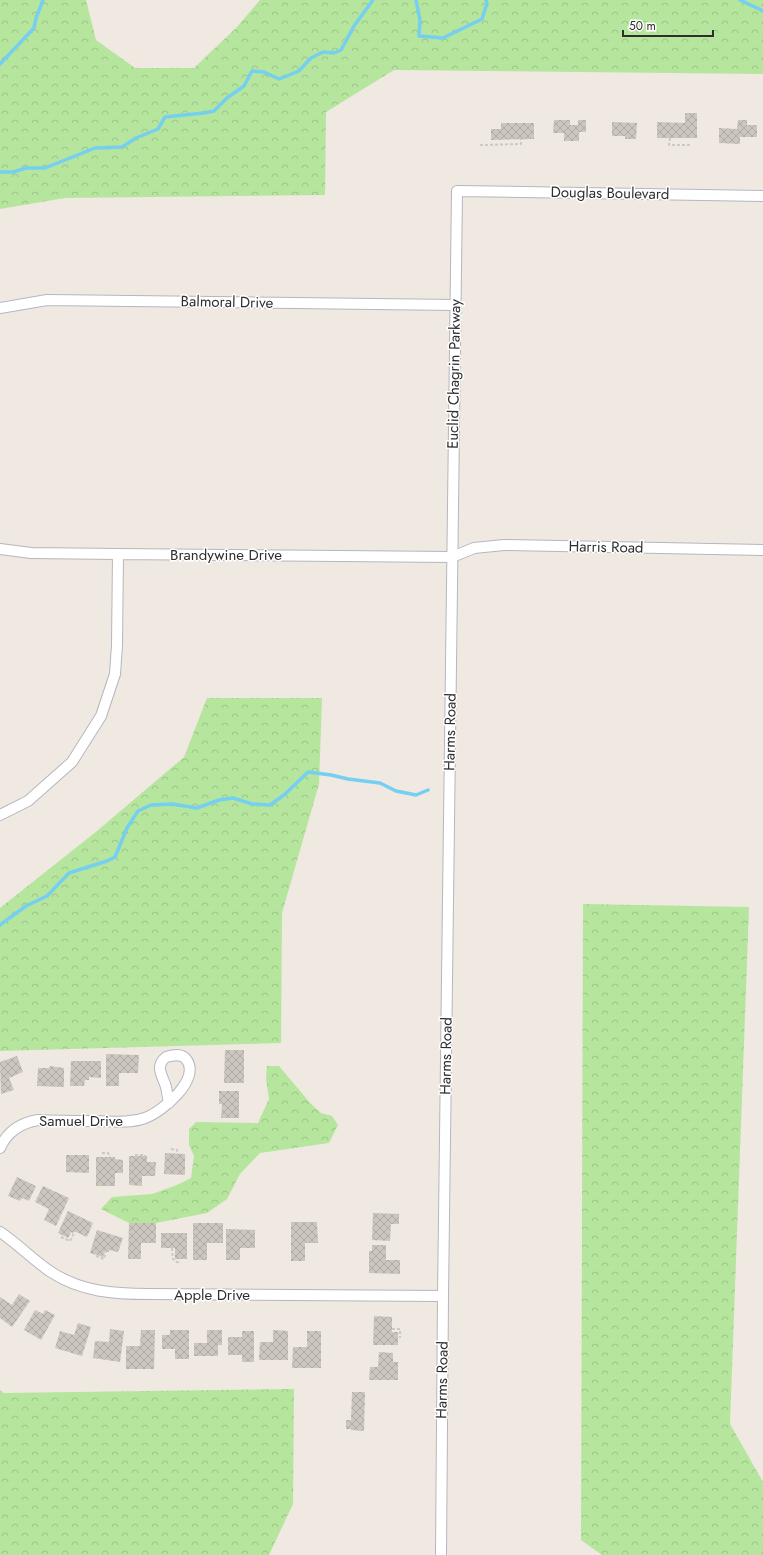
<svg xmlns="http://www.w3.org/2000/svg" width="763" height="1555" viewBox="0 0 763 1555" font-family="Jost,sans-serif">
	<defs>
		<pattern id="forest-crowns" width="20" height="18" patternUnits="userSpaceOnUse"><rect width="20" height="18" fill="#b6e59e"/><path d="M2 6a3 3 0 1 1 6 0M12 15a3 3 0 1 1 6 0" fill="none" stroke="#9dc588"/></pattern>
		<pattern id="building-cross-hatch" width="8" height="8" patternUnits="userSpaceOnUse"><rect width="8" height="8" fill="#cbc7bf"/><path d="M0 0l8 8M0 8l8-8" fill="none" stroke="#afaba4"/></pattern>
	</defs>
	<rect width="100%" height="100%" fill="#efe9e1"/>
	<!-- forest -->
	<path fill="url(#forest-crowns)" d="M0 0H86L96 40 135 68H194L237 27 260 0H763V74L394 70 326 112 325 195 65 198 0 209Z
		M207 698H322L319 784 282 913 281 1043 0 1051V908L97 831 184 757Z
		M583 904 749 907 730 1424 763 1482V1555H602L581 1540Z
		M267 1066H279L311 1104 321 1113 332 1116 338 1125 329 1143 260 1153 240 1174 227 1199 207 1213 156 1223H129L101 1209 112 1197 152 1194 177 1185 191 1178 194 1156 189 1145V1129L196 1122 258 1123 269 1099 266 1078Z
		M294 1389 293 1504 269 1555H0V1390L4 1393Z"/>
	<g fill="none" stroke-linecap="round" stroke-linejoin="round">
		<!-- stream -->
		<path stroke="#75cff0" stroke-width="3.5" d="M416 0 420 20 419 36 443 38 482 19 487 3 486 0
			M740 0 763 11
			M0 64 34 28 36 18 43 0
			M0 172H13L26 168H45L95 148 122 147 136 138 158 129 165 117 204 113 214 111 227 98 244 86 252 71 264 72 279 79 299 71 311 58 323 52 334 53 341 50 354 26 373 0
			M0 925 26 906 47 896 69 873 107 861 115 857 127 828 138 811 151 805 172 804 197 808 219 800 233 798 252 804 270 805 284 795 308 772 331 775 348 779 380 783 396 791 416 795 428 790"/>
	</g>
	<!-- building -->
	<path fill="url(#building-cross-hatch)" d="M685 113H697V138H657V122L685 123Z
		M554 120H570V125H578V120H586V132H579V141H564V133H553Z
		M738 120H747V125H757V137H740V144L719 143V128L737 129Z
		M612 122 637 123 636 139H625V136H612Z
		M501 123H534V139L491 140V129H501Z
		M225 1050H244V1083H224Z
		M106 1054 139 1055 138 1073H119V1086H106Z
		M17 1056 23 1072 9 1078 14 1090 1 1094 0 1062Z
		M71 1061H101V1078L89 1077V1080H85L84 1086H70Z
		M50 1066 64 1068V1087L37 1086 38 1068H49Z
		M219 1091H239V1118H221L222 1104H219Z
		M165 1153 185 1154V1175L164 1174Z
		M66 1155H89V1173L66 1172Z
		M129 1156H147V1162H156L155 1176H142V1186L129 1185Z
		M96 1157H115V1159L123 1160V1173H115V1186H96Z
		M17 1177 36 1186 29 1201 22 1198 20 1201 8 1196Z
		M43 1186 69 1198 56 1226 44 1220 49 1209 35 1202Z
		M68 1211 93 1223 87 1237 74 1231 73 1233 71 1232 68 1238 58 1233Z
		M373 1213 399 1214V1224H391L390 1241 372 1240Z
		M291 1222H317L318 1243H305V1261H291Z
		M129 1223H156V1243H141V1259H128Z
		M193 1223H223V1243H207V1260H193Z
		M226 1229 255 1230V1248H240V1260H226Z
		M97 1230 123 1238 118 1252 109 1250V1252L105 1251 103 1257 90 1253Z
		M161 1233H187V1259H175V1248H161Z
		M372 1245H386V1260H400V1274L369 1273V1251H372Z
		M19 1294 30 1301 12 1327 0 1318V1297L12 1305Z
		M35 1310 43 1314 45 1310 55 1315 41 1340 24 1330Z
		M374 1316 392 1317V1332H398V1345H373Z
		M78 1323 91 1327 82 1356 55 1348 60 1331 74 1335Z
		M110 1329 124 1331 120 1362 93 1358 95 1341 109 1342Z
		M141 1330H155L154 1369H126V1346H140Z
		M170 1330H189V1359H175V1349H162V1335H170Z
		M207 1330H222V1345H218V1356H194V1343H207Z
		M273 1330 288 1331V1360H259L260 1342H273Z
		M242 1331H254V1362H242V1355H228V1337H242Z
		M307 1331H321V1368H292L293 1347H307Z
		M379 1352 393 1353V1362H398V1380H369L370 1367H378Z
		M352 1392H365L364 1431 351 1430V1429H346V1420H351Z"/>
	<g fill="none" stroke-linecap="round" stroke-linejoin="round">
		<defs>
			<path id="minor" d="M0 308 47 300 455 305
				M0 549 31 553 118 554 452 557 474 548 504 545 763 550
				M0 815 28 801 72 762 101 716 115 674 117 645 118 554
				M0 1148C7 1132 20 1123 38 1120 56 1121 75 1121 93 1121 110 1121 128 1124 145 1118 162 1112 202 1079 186 1059 181 1053 173 1055 166 1057 154 1067 163 1076 166 1087 167 1092 168 1098 169 1103
				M0 1232C18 1244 33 1260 51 1272 82 1292 114 1294 149 1294L443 1296
				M441 1555 443 1296 457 191 763 196"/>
		</defs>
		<!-- minor casing -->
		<use href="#minor" stroke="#b4b7c1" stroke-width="12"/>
		<!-- path -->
		<path stroke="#c9c9c9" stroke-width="2" stroke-dasharray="3 2" stroke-linecap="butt" d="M670 138 669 145H692
			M480 145 521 144V139
			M171 1149 177 1150 178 1154
			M102 1153H108L110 1157
			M135 1155H145V1156
			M61 1237 70 1241 75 1231
			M172 1248 173 1259 177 1262 181 1263
			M96 1256 104 1259 106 1251
			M392 1329H400V1338"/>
		<!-- minor -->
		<use href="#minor" stroke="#fff" stroke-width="10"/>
	</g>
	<g text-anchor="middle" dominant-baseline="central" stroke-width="3" stroke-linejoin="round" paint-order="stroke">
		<!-- street labels -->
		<g font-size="15" fill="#2e2e2e" stroke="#fff">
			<text transform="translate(610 193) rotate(1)">Douglas Boulevard</text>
			<text transform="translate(227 302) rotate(1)">Balmoral Drive</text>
			<text transform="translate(454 374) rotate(-89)">Euclid Chagrin Parkway</text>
			<text transform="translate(606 547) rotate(1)">Harris Road</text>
			<text x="226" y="555">Brandywine Drive</text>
			<text transform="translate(450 732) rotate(-89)">Harms Road</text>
			<text transform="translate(446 1056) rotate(-89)">Harms Road</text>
			<text x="81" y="1121">Samuel Drive</text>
			<text x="212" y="1295">Apple Drive</text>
			<text transform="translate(442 1380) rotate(-89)">Harms Road</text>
		</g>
	</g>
	<!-- scale -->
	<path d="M623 30v6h90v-6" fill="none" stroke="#2e2e2e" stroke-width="2"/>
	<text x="629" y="30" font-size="12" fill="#2e2e2e" stroke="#ffffff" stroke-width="3" paint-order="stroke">50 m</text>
</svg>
